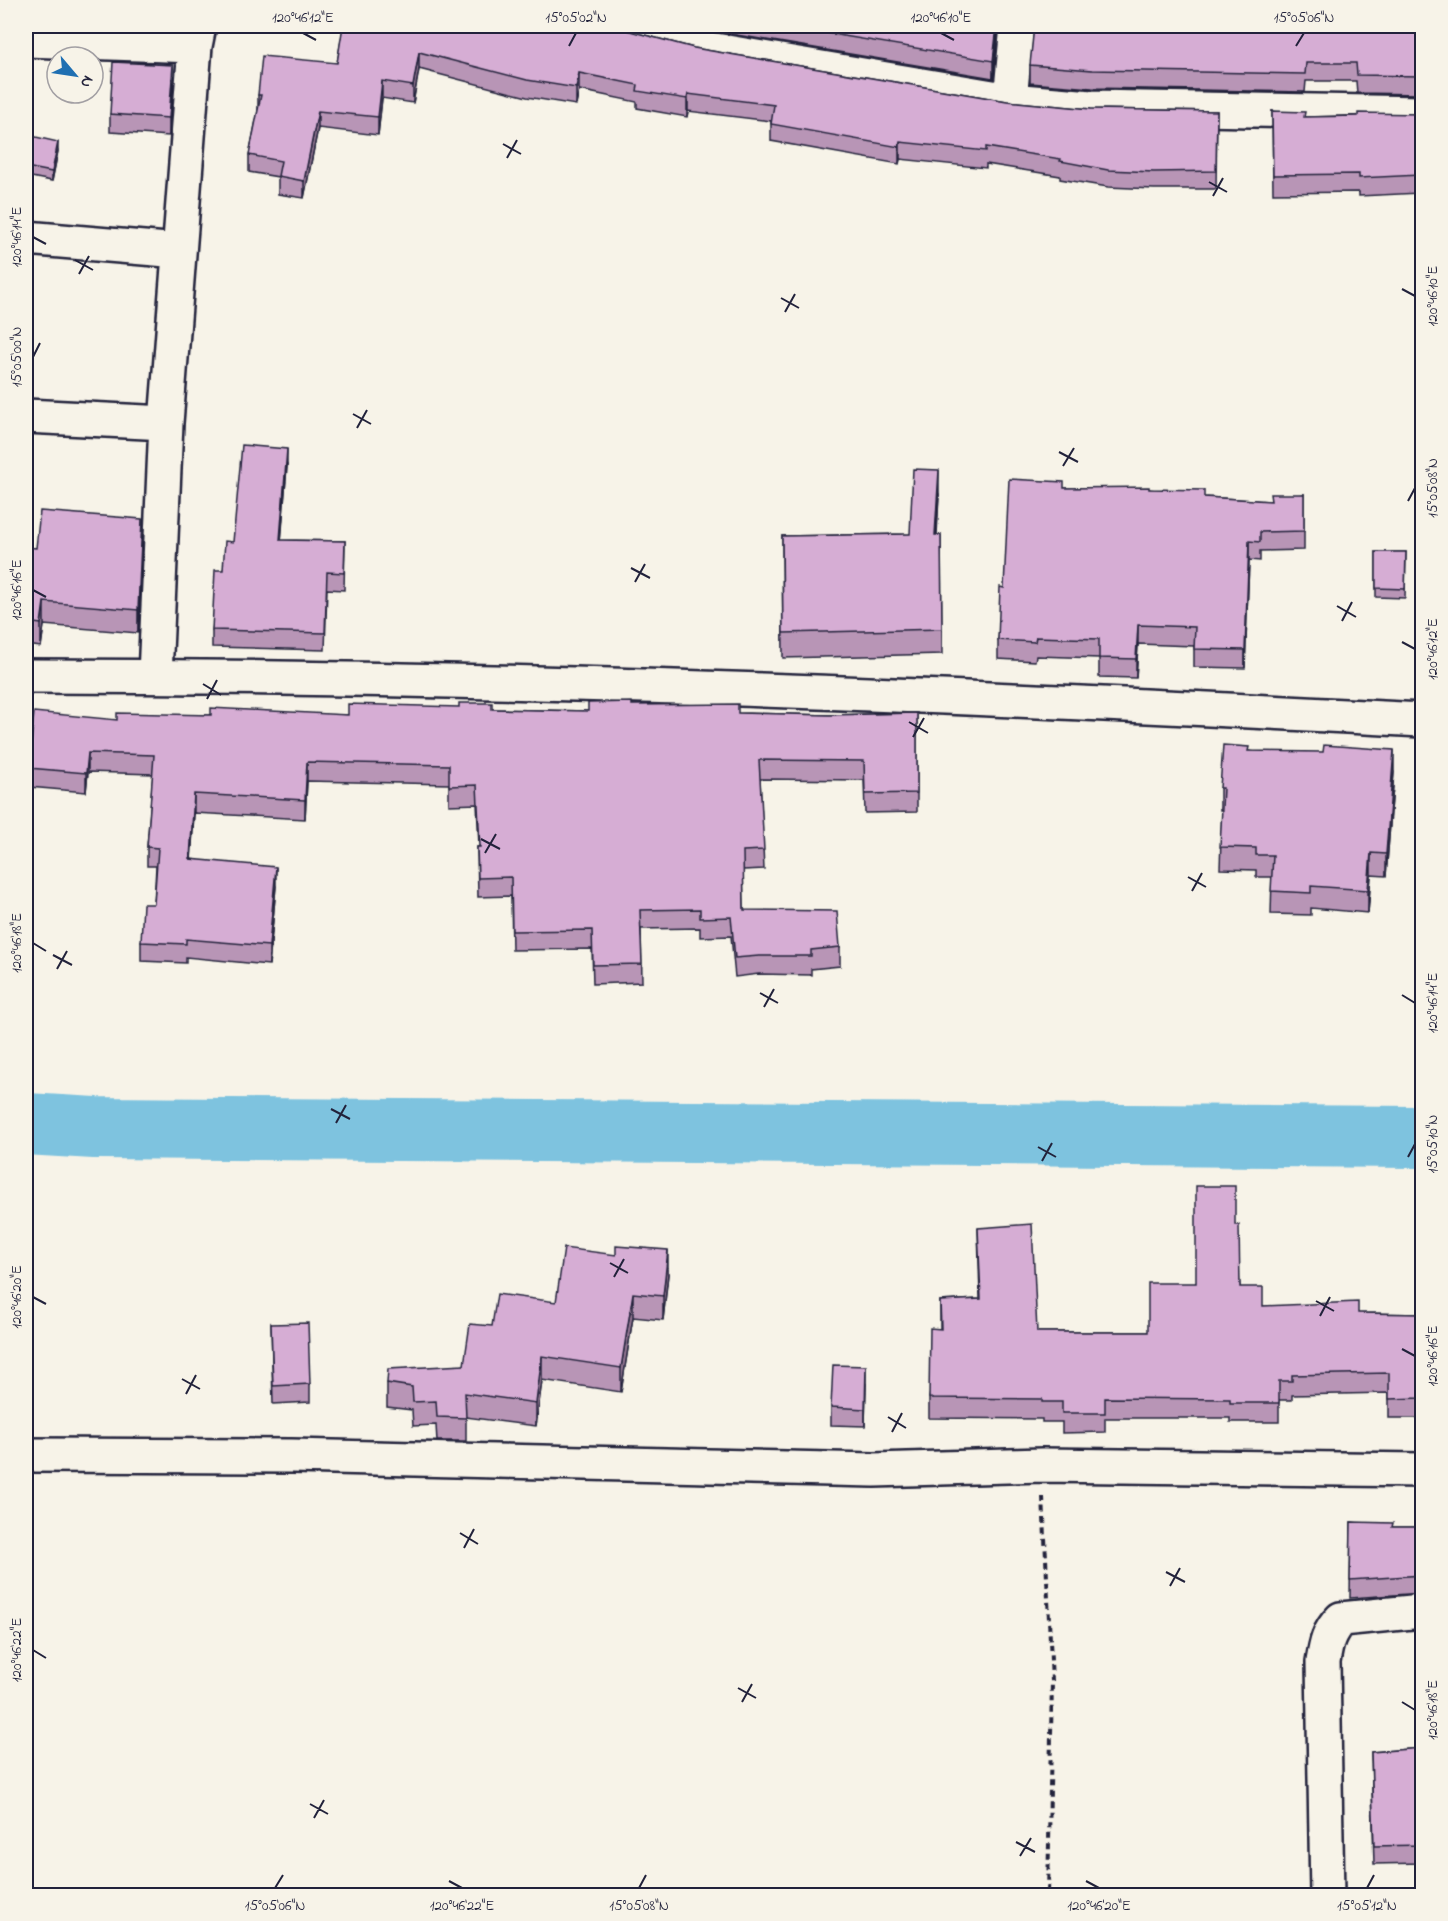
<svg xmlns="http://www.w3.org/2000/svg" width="1448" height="1921" viewBox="0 0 1448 1921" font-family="'Indie Flower',sans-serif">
	<rect width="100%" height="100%" fill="#f7f3e8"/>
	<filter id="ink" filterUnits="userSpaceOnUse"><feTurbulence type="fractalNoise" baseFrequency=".0167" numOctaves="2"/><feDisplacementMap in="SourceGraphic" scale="12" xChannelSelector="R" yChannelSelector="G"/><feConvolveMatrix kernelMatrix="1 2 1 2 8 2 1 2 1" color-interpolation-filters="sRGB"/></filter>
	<g filter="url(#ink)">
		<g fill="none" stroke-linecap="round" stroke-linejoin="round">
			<!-- river -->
			<path stroke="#7ec3df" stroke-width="62" d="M26 1124 95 1128 1422 1137"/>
			<defs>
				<path id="minor" d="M618 26 697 47 1010 100 1091 107 1422 113
					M26 40 195 46
					M1010 100 1017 26
					M26 238 179 251
					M26 416 166 423
					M155 676 166 423 195 46 199 26
					M26 1455 292 1456 874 1470 1042 1465 1422 1470
					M1327 1896 1323 1662C1326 1644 1328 1632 1341 1619L1422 1611"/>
				<path id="major" d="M26 676C491 676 957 695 1422 720"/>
			</defs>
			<!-- minor casing -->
			<use href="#minor" stroke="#22223b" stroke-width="38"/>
			<!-- major casing -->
			<use href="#major" stroke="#22223b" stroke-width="38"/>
			<!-- path -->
			<path stroke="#22223b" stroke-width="4" stroke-dasharray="6 4.5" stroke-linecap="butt" d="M1043 1497 1052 1681 1048 1896"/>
			<!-- minor -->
			<use href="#minor" stroke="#f7f3e8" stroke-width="33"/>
			<!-- major -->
			<use href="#major" stroke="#f7f3e8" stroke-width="33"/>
		</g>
		<!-- wall -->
		<path fill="#b895b6" stroke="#22223b" stroke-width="1.5" d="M320 26H611L694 48 1007 101 1091 109 1217 111 1216 189H1154L1108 187 1060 179V176L986 164V168L900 159 899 164 771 141V121L688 111 687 117 637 108V102L579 90 576 105 527 97 419 69 413 103 382 98 378 135 318 128 304 198 278 194V177L249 172V155L258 111V95L337 63 343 29Z
			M689 26H998L993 78 701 29Z
			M1422 26V94L1357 93 1356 81H1306L1305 92 1092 88 1030 83V65Z
			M173 83 169 136 110 132V114Z
			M1272 111 1304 117 1422 114V198H1420V193L1359 196V192L1273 193Z
			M26 141 58 151 52 181 26 176Z
			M287 466 281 540 345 541 344 590 327 589 325 650 212 647V630L223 570 233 542Z
			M1064 488 1149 489 1204 497 1270 501 1304 494V550L1260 551V561L1249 560 1245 668 1194 667V646L1138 644 1136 678 1099 677V658L1036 656 1035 661 998 659V640L1004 588Z
			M939 495 937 535H941L942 654 783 658 782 536 910 534Z
			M142 542 138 633 44 625 41 647 26 645V547L36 548Z
			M1376 552H1406L1405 598 1376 597Z
			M632 705 738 713 829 715 917 713V812L865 813 864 780 760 779 764 869 743 870 744 910 840 947V966L811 969V975L759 974 735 977 731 936 700 937V928L641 929 642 982 593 984 592 949 512 950 511 896 478 897 477 847H479L477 804 449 805V784L307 781 305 819 194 813 191 859 276 886 269 965 186 957V963L141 961V942L154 904 156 866H147V847L153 774 88 772 86 792 29 787V768L117 720 211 715H348L492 709 588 711Z
			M1249 751 1394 772 1386 876 1371 875 1368 913 1311 908V915L1271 914 1272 877H1256V870L1220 869 1222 810H1220V788Z
			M1235 1225 1240 1287 1263 1306 1358 1313 1422 1314V1418H1389V1393L1292 1395V1400H1279V1422H1230V1418H1105V1432L1062 1433V1422H1042V1419L929 1418V1398L940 1329V1301L980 1299 978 1228 1037 1332H1148L1196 1283Z
			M668 1274 663 1320 633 1317 621 1392 542 1380 536 1426 466 1417V1441H437L436 1425 413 1426 412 1410 387 1407V1383L464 1365 492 1326 556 1302Z
			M271 1324 310 1384V1402L273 1404Z
			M866 1384 865 1426 831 1425V1407Z
			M1351 1522 1392 1527H1422V1593L1350 1598Z
			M1422 1748V1863L1374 1864 1371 1752Z"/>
		<!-- shaded-wall -->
		<path fill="#967994" stroke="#22223b" stroke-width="1.5" d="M997 26H998L993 78V61Z
			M419 52V69L413 103V86Z
			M173 65V83L169 136V118Z
			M579 73V90L576 105V88Z
			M382 81V98L378 135V117Z
			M688 94V111L687 117V99Z
			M318 111V128L304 198V181Z
			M58 142V151L52 181V172Z
			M900 142V159L899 164V147Z
			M287 449V466L280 556V540Z
			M939 470V495L935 560V535Z
			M142 519V542L138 633V610Z
			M1249 541V560L1245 668V650Z
			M44 602V625L41 647V624Z
			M1138 625V644L1136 678V659Z
			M1394 750V772L1386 876V854Z
			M88 753V772L86 792V773Z
			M307 762V781L305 819V800Z
			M194 794V813L190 878V859Z
			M1371 853V875L1368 913V890Z
			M276 867V886L269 965V946Z
			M668 1250V1274L663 1320V1296Z
			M633 1293V1317L621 1392V1368Z
			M542 1356V1380L536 1426V1403Z
			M866 1366V1384L865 1426V1409Z"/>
		<!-- building -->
		<path fill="#d6add4" stroke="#22223b" stroke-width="1.5" d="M343 26H611L694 48 1007 101 1091 109 1217 111 1216 171 1154 172 1108 170 1060 161 1061 159 986 147V151L900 142 899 147 771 124 774 105 688 94 687 99 637 91 638 85 579 73 576 88 527 80 419 52 413 86 382 81 378 117 318 111 304 181 278 176 281 161 249 155 261 95H258L262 56 337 63Z
			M784 26H997L993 61Z
			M1034 26H1422V76L1357 75 1356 63H1306L1305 74 1092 70 1030 65Z
			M113 62 173 65 169 118 110 114Z
			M1272 111 1305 112 1304 117 1358 116V113L1422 114V180H1420V175L1359 178V174L1273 175Z
			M27 135 58 142 52 172 26 167V141Z
			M242 445 287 449 280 540 345 541 344 573 327 572 325 633 212 630 215 570H223L225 541 233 542Z
			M913 469 939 470 935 535H941L942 629 783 633 782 536 910 534Z
			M1009 479 1064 482V488L1149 487V489L1204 490V497L1271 501 1270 494H1304V531L1260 532V542L1249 541 1245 650 1194 649 1195 627 1138 625 1136 659 1099 658V639L1036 637 1035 642 998 640 1000 587 1004 588Z
			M40 511 142 519 138 610 44 602 41 624 26 622V547L36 548Z
			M1376 552H1406L1405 589 1376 588Z
			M632 702V705L738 704V713L829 715 917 713V793L865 794 864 761 759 760 764 850 743 851 744 910 837 911 840 947 811 950V956H759L735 958 731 917 700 918V909L640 910 642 964 593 965 592 930 512 931 511 877 478 878 477 847H480L477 785 449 786V765L307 762 305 800 194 794 190 859 276 867 269 946 186 939V944L141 942 143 904H154L158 848 147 847 154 755 88 753 86 773 29 768 34 712 117 720V713L211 715V708L348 715V704L459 707V703H492V709L588 711V703Z
			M1223 745 1249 747 1248 751 1323 752 1324 745 1394 750 1386 854 1371 853 1368 890 1311 886V893L1271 891 1273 855H1256V848L1220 847 1223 788H1220Z
			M1196 1186H1235V1225H1239L1240 1287H1263V1306L1358 1302V1313L1422 1314V1398L1389 1399V1373L1292 1375V1381H1279V1403H1230V1399L1105 1398V1413H1062V1402H1042V1399L929 1398 930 1328 941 1329 940 1301 981 1299 978 1228 1032 1224 1037 1332H1148V1283H1196Z
			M616 1246 668 1250 663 1296 633 1293 621 1368 542 1356 536 1403 465 1393 466 1418 437 1417 436 1401 413 1402 412 1387 387 1383 388 1369 464 1365 470 1324 492 1326 497 1294 556 1302 564 1248 616 1255Z
			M308 1323 310 1384 273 1386 271 1324Z
			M833 1365 866 1366 865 1409 831 1407Z
			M1351 1522 1393 1523 1392 1527H1422V1575L1350 1580Z
			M1422 1748V1845L1374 1846 1371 1752Z"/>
	</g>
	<!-- ticks -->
	<path fill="none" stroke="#22223b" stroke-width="2" d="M303 33 316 40M941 33 954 40M569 46 576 33M1296 46 1304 33M503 144 521 154M507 158 517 140M1209 182 1227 192M1213 196 1223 178M33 237 46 244M75 260 93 270M79 274 89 256M1402 289 1415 296M781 298 799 308M785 312 795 294M33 357 40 343M353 414 371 424M357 428 367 410M1059 452 1078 462M1063 466 1074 448M1408 501 1415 488M631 568 650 578M635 582 645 564M33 590 46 597M1337 606 1356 617M1342 621 1352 602M1402 642 1415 649M203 684 221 695M207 699 217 680M909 722 928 733M913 737 924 718M481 839 500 849M485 853 496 834M1188 877 1206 887M1192 891 1202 873M33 943 46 951M53 955 72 965M57 969 67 951M760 993 778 1003M1402 995 1415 1003M764 1007 774 989M331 1109 350 1119M336 1123 346 1105M1038 1147 1056 1157M1408 1157 1415 1144M1042 1161 1052 1143M610 1263 628 1273M614 1277 624 1259M33 1297 46 1304M1316 1301 1334 1311M1320 1316 1330 1297M1402 1349 1415 1356M182 1379 200 1389M186 1394 196 1375M888 1417 906 1428M892 1432 902 1413M460 1533 478 1544M464 1548 474 1529M1166 1572 1185 1582M1170 1586 1180 1568M33 1650 46 1658M738 1688 756 1698M742 1702 752 1684M1402 1702 1415 1710M310 1804 328 1814M314 1818 324 1800M1016 1842 1035 1852M1020 1856 1031 1838M449 1881 462 1888M1086 1881 1099 1888M275 1888 283 1875M639 1888 646 1875M1367 1888 1374 1875"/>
	<!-- margin -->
	<rect width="1448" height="1921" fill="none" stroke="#f7f3e8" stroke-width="66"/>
	<!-- north arrow -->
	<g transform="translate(75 75) rotate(119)"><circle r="28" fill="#f7f3e8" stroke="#a29fa3" stroke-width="1.5"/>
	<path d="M0-4.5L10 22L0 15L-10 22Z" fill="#1f6fb2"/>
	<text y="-9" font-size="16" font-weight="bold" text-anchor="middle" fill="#22223b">N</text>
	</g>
	<rect x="33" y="33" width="1382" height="1855" fill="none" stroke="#22223b" stroke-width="2"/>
	<g font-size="15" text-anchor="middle" fill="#22223b">
		<text x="303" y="22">120°46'12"E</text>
		<text x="576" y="22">15°05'02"N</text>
		<text x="941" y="22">120°46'10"E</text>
		<text x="1304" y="22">15°05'06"N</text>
		<text transform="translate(16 237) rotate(-90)" y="5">120°46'14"E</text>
		<text transform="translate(1432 296) rotate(-90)" y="5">120°46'10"E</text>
		<text transform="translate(16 357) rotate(-90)" y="5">15°05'00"N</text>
		<text transform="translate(1432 488) rotate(-90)" y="5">15°05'08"N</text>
		<text transform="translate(16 590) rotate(-90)" y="5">120°46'16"E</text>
		<text transform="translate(1432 649) rotate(-90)" y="5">120°46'12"E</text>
		<text transform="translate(16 943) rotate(-90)" y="5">120°46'18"E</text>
		<text transform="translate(1432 1003) rotate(-90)" y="5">120°46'14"E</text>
		<text transform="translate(1432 1144) rotate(-90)" y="5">15°05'10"N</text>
		<text transform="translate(16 1297) rotate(-90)" y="5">120°46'20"E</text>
		<text transform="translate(1432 1356) rotate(-90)" y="5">120°46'16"E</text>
		<text transform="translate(16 1650) rotate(-90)" y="5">120°46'22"E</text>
		<text transform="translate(1432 1710) rotate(-90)" y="5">120°46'18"E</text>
		<text x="275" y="1910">15°05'06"N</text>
		<text x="462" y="1910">120°46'22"E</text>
		<text x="639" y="1910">15°05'08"N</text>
		<text x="1099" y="1910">120°46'20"E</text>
		<text x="1367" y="1910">15°05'12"N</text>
	</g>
</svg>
